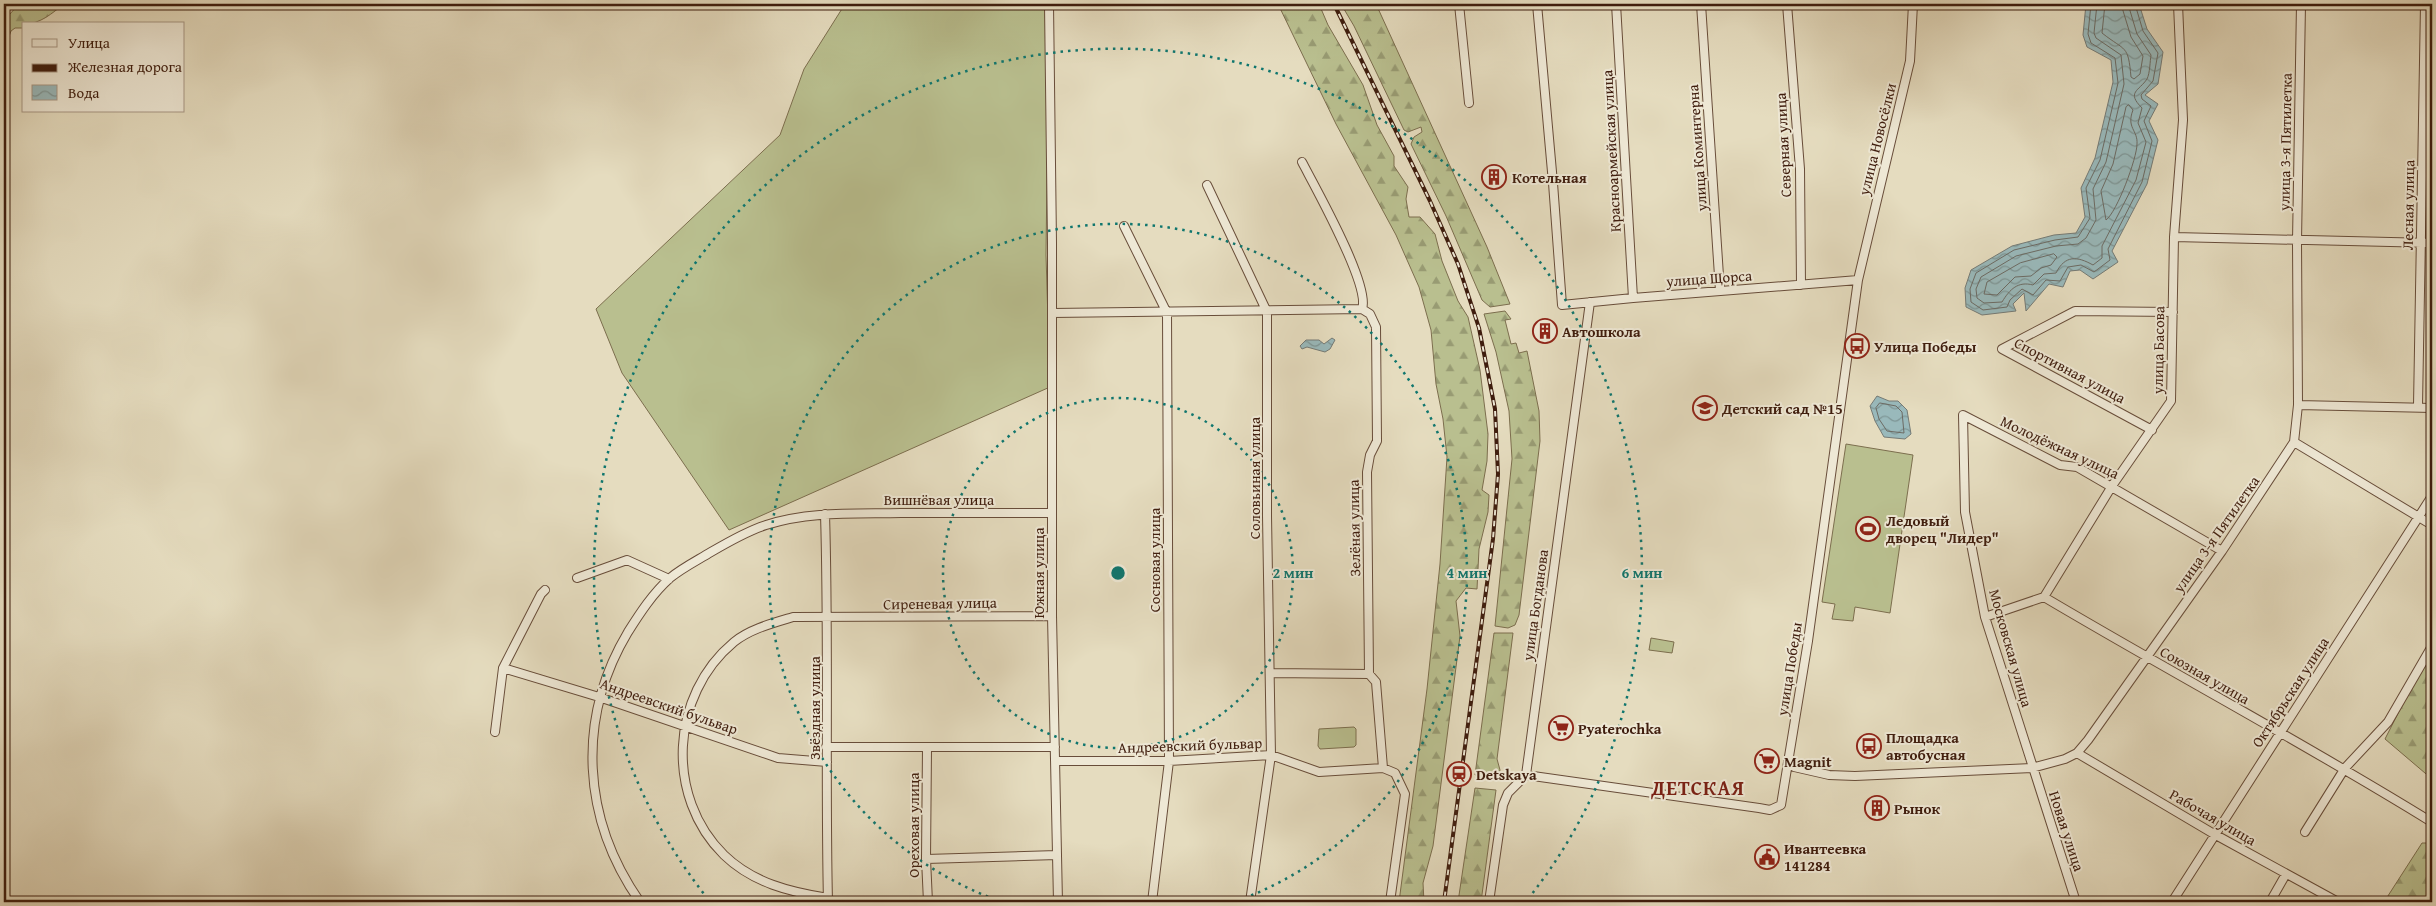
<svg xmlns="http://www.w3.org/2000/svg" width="2436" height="906" viewBox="0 0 2436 906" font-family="'Gentium Book Plus',serif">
	<defs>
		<pattern id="forest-firs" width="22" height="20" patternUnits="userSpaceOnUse" patternTransform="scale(1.25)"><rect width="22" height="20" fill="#b9bf8f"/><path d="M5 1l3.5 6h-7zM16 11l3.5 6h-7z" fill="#989b73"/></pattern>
		<pattern id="water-waves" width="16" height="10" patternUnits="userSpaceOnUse" patternTransform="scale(1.25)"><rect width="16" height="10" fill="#99b9bb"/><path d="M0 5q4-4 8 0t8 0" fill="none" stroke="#7e9696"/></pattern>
	</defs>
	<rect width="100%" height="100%" fill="#e5dcbf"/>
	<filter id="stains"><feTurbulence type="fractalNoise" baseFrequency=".004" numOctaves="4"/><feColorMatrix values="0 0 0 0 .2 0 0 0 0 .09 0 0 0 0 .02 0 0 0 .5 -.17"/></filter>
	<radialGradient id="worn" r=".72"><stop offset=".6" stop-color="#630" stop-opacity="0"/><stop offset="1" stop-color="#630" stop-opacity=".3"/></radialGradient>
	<!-- forest -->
	<path fill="url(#forest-firs)" stroke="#7c6e4e" d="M19 4H64C52 13 41 24 24 24V28H15L11 31 8 39 4 42V14L9 15Z
		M1278 4H1319L1328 25 1363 85 1377 125 1394 156V166L1408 187 1406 199 1409 217H1420L1435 234 1442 261 1458 301 1468 317 1480 370 1488 434 1487 461 1482 490 1489 495 1488 512 1479 549 1477 589 1466 588 1456 601 1460 636 1433 846 1423 883 1424 902H1399L1427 689 1440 564 1447 457 1443 419 1436 384 1431 330 1419 287 1396 235 1336 124Z
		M1341 4H1376L1487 247 1510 304 1490 307 1482 300 1446 216 1411 144 1414 137 1422 132 1421 127 1408 132 1404 130 1354 26Z
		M1505 311 1511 319 1505 320 1511 344 1516 343 1519 353 1527 351 1539 411 1540 441 1519 615 1515 625 1508 628 1495 626 1512 459 1509 411 1496 352 1484 314Z
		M1494 633H1513L1497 759 1500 770 1497 779 1475 775Z
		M2432 646V779L2385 739Z
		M1475 788 1496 790 1481 902H1458Z
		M2422 843H2432V902H2384Z"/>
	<!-- garden -->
	<path fill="#b9bf8f" stroke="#7c6e4e" d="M845 4H1049L1046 255 1050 387 729 530 622 373 596 309 780 135 804 69Z
		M1846 444 1913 455 1890 613 1855 607 1853 621 1832 619 1835 604 1822 602Z
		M1651 638 1674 642 1672 653 1649 650Z
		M1354 727 1356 729V745L1354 747 1320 749 1318 746 1319 729Z"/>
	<!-- water -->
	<path fill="url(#water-waves)" stroke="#757b76" d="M2086 4H2139L2147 29 2163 52 2158 84 2145 95 2158 104 2149 121 2158 140 2147 184 2112 251 2118 262 2093 279 2080 270 2070 271 2063 287 2049 284 2026 311 2024 293 2013 304 2016 311 1982 315 1966 307 1965 288 1971 270 2012 246 2054 235 2076 233 2085 217 2081 188 2095 158 2113 82 2111 60 2087 47 2083 35Z
		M1332 338 1335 340 1330 349 1325 352 1307 347 1302 349 1300 346 1306 340H1319L1324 344Z
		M1877 396 1889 401H1898L1907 410 1911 434 1905 439 1884 437 1875 421 1870 406Z"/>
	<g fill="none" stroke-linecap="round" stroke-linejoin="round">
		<!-- shore -->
		<path stroke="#6c6b64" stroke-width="1" d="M2091 4 2088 34 2091 43 2115 58 2118 83 2100 160 2086 188 2090 218 2078 237 2055 240 2014 250 1976 273 1970 289 1971 302 1983 310 2007 307 2010 300 2022 289 2033 295 2046 280 2060 281 2068 267 2081 265 2094 272 2110 260 2108 249 2142 182 2152 141 2144 121 2151 106 2142 99 2141 95 2153 81 2158 53 2143 31 2135 4
			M2097 4 2094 33 2096 38 2121 55 2124 84 2106 162 2093 189 2096 220 2086 238 2078 244 2056 246 2016 256 1981 277 1976 289 1977 298 1984 303 2002 302C2010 289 2018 281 2033 285L2044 274 2056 273C2065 255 2077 256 2093 265L2102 258V246L2136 180 2146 142 2138 123 2142 108C2126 92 2139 91 2147 79 2150 73 2150 61 2151 55L2137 34 2128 4
			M2105 4 2102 33C2126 52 2128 44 2131 77L2134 79 2140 74 2143 56 2131 37 2121 4
			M2129 105 2133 110C2126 128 2138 130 2137 144 2137 158 2117 212 2106 220L2101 191 2113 164 2126 107Z
			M2054 254 2057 257 2051 265 2041 268 2031 276 2015 277 1997 295 1984 294 1987 282 2020 263Z
			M1880 403 1896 406 1902 412 1904 433 1887 431 1879 419 1876 408Z"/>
		<defs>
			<path id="minor" d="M1049 4 1052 243V616L1058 902
				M1459 4 1469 103
				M1537 4 1553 183 1562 305 1633 298 1858 280
				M1616 4 1633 298
				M1701 4 1720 291
				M1787 4 1800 169 1801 285
				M1302 162C1315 187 1371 286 1362 309L1370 314 1376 327 1377 441 1370 455 1367 472 1369 674 1376 682 1383 768 1395 773 1405 794 1390 902
				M1207 185 1267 312V516L1271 755 1250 902
				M1124 226 1167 313 1169 761 1152 902
				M2174 237 2432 243
				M1052 313 1362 309
				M2298 405 2432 408
				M2418 406 2425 4
				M2152 430 2002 349 2075 311 2173 312
				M2294 442 2432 525
				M825 514C829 643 825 773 828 902
				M577 578 627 560 669 579
				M2044 597C2172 673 2304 743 2430 821
				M1985 617 2044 597 2112 486 2171 401 2174 237 2183 120 2178 4
				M503 668 599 697 778 758 827 762
				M1271 673 1369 674
				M495 732 503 668 541 594 545 590
				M826 747H1055
				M927 748 926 859 928 902
				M2077 753 2214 834 2338 902
				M1789 757 1794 767 1829 775 1855 776 2032 768 2065 759 2077 753 2088 740 2222 551 2294 442 2298 405 2297 241 2301 4
				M1056 761H1169L1271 755 1319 772 1383 768
				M1526 775 1759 808 1770 810 1781 805 1808 641 1858 280 1910 61 1913 4
				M2305 832 2345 768 2388 722 2432 646
				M926 859 1057 855
				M828 898C790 892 753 883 724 855 665 797 670 695 734 642 750 629 773 623 793 617L1052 616
				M640 902C582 819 576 719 628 632 640 613 653 593 670 578 682 568 698 560 711 552 728 542 747 531 766 525 809 511 856 514 901 513 951 513 1002 513 1052 513
				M1489 902 1503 805 1508 793 1526 775 1590 302
				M2076 902 1985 617 1965 512 1963 415 2060 465 2077 467 2222 551
				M2172 902 2432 496
				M2270 902 2286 874"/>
		</defs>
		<!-- minor casing -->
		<use href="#minor" stroke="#684d3a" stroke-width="10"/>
		<!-- minor -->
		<use href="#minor" stroke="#eee8d5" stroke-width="8"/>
		<defs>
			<path id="rail" d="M1334 4 1430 201 1458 264 1479 328 1495 409 1498 474 1493 539 1444 902"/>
		</defs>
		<!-- rail casing -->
		<use href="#rail" stroke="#3f1d0e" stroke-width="4"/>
		<!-- rail -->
		<use href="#rail" stroke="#eee8d5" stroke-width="2" stroke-dasharray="5.5" stroke-linecap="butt"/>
	</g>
	<!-- distance rings -->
	<g fill="none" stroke="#0f766e" stroke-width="2.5" stroke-dasharray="2.5 5">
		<circle cx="1118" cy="573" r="175"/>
		<path d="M1002 902A349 349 0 1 1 1234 902"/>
		<path d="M708 899A524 524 0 1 1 1528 899"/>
	</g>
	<!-- icons -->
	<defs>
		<symbol id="building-ring" viewBox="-11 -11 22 22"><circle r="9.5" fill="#eee8d5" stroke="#8f2418" stroke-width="1.5"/><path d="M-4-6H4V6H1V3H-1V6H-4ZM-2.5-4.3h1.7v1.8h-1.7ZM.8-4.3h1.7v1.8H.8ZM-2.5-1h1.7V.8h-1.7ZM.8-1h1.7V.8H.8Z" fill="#8f2418"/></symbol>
		<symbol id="bus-ring" viewBox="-11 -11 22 22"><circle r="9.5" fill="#eee8d5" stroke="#8f2418" stroke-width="1.5"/><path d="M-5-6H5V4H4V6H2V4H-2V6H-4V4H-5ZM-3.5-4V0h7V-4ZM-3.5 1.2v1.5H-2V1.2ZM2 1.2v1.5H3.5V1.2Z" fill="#8f2418"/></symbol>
		<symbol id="school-ring" viewBox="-11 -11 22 22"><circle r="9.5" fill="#eee8d5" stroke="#8f2418" stroke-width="1.5"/><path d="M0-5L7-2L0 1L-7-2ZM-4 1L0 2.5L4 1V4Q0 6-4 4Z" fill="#8f2418"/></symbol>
		<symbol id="stadium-ring" viewBox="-11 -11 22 22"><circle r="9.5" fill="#eee8d5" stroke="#8f2418" stroke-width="1.5"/><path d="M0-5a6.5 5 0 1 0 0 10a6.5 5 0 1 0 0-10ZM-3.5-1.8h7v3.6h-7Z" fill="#8f2418"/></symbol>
		<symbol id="supermarket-ring" viewBox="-11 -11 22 22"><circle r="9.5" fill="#eee8d5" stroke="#8f2418" stroke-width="1.5"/><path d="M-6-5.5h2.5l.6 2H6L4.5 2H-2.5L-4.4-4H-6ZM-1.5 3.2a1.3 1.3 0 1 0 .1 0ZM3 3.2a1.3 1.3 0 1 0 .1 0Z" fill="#8f2418"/></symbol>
		<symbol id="station-ring" viewBox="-11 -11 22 22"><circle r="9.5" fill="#eee8d5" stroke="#8f2418" stroke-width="1.5"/><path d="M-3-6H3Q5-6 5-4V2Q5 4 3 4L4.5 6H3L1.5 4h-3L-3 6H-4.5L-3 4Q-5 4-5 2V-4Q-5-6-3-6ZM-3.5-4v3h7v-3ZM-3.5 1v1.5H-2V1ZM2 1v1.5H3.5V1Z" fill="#8f2418"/></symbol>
		<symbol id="civic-ring" viewBox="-11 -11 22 22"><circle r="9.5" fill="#eee8d5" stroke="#8f2418" stroke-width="1.5"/><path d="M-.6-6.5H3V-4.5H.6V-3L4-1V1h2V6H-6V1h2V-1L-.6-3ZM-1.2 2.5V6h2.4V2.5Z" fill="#8f2418"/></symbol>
	</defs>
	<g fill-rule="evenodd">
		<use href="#building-ring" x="1480" y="163" width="28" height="28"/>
		<use href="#building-ring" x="1531" y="317" width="28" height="28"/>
		<use href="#bus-ring" x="1843" y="332" width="28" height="28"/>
		<use href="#school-ring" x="1691" y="394" width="28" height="28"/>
		<use href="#stadium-ring" x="1854" y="515" width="28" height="28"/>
		<use href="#supermarket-ring" x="1547" y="714" width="28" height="28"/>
		<use href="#bus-ring" x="1855" y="732" width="28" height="28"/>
		<use href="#supermarket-ring" x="1753" y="747" width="28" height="28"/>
		<use href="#station-ring" x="1445" y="760" width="28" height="28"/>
		<use href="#building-ring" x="1863" y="794" width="28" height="28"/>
		<use href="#civic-ring" x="1753" y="843" width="28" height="28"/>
	</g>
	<g text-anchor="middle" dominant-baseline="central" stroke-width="4" stroke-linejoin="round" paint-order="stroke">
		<!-- street labels -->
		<g font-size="15" fill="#3f1d0e" stroke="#eee8d5">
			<text transform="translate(1877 139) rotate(-76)">улица Новосёлки</text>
			<text transform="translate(2285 142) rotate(-89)">улица 3-я Пятилетка</text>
			<text transform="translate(1783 145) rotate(-93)">Северная улица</text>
			<text transform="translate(1697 148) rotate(-94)">улица Коминтерна</text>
			<text transform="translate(1611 151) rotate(-93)">Красноармейская улица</text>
			<text transform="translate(2408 205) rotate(-89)">Лесная улица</text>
			<text transform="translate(1709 278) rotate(-4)">улица Щорса</text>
			<text transform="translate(2158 350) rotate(-89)">улица Басова</text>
			<text transform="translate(2070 370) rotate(28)">Спортивная улица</text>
			<text transform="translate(2060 447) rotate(25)">Молодёжная улица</text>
			<text transform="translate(1254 478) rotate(-90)">Соловьиная улица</text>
			<text x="939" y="499">Вишнёвая улица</text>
			<text transform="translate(1354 528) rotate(-91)">Зелёная улица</text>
			<text transform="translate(2216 534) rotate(-55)">улица 3-я Пятилетка</text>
			<text transform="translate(1154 560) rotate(-90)">Сосновая улица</text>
			<text transform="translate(1038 573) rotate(-90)">Южная улица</text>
			<text transform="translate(940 603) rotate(-1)">Сиреневая улица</text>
			<text transform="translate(1535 605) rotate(-82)">улица Богданова</text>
			<text transform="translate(2011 648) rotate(74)">Московская улица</text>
			<text transform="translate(1789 669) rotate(-81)">улица Победы</text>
			<text transform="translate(2205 675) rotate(30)">Союзная улица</text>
			<text transform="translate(2290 692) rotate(-57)">Октябрьская улица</text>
			<text transform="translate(669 706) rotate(19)">Андреевский бульвар</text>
			<text transform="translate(814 708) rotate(-90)">Звёздная улица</text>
			<text transform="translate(1190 745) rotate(-2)">Андреевский бульвар</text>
			<text transform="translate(2213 817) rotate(30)">Рабочая улица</text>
			<text transform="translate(913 825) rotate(-90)">Ореховая улица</text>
			<text transform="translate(2067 831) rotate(72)">Новая улица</text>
		</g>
		<!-- poi labels -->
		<g font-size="15" font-weight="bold" fill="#3f1d0e" stroke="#eee8d5" text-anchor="start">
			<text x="1512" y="177">Котельная</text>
			<text x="1562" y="331">Автошкола</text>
			<text x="1874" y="346">Улица Победы</text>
			<text x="1722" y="408">Детский сад №15</text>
			<text x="1886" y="520">Ледовый<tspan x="1886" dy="17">дворец "Лидер"</tspan></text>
			<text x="1578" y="728">Pyaterochka</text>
			<text x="1886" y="737">Площадка<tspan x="1886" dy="17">автобусная</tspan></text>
			<text x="1784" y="761">Magnit</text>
			<text x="1476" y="774">Detskaya</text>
			<text x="1894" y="808">Рынок</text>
			<text x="1784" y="848">Ивантеевка<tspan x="1784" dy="17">141284</tspan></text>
		</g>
		<!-- district labels -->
		<g font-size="20" font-weight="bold" letter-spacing="1" fill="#7a1f14" stroke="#eee8d5">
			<text x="1698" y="787">ДЕТСКАЯ</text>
		</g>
	</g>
	<circle cx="1118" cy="573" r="8" fill="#0f766e" stroke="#eee8d5" stroke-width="2.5"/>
	<g font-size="15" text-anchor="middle" font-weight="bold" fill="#0f766e" stroke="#eee8d5" stroke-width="4" stroke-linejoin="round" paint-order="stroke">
		<text x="1293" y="578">2 мин</text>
		<text x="1467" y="578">4 мин</text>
		<text x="1642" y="578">6 мин</text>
	</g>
	<!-- margin -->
	<rect width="2436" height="906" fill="none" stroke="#e5dcbf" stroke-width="20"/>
	<rect x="5" y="5" width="2426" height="896" fill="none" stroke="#3f1d0e" stroke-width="2.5"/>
	<rect x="10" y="10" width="2416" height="886" fill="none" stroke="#3f1d0e"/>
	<!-- legend -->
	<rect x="22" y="22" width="162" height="90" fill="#eee8d5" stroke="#a89785"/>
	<rect x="32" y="39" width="25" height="8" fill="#eee8d5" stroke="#a89785"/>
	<text x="68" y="48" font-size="15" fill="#3f1d0e">Улица</text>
	<rect x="32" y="64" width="25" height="8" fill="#3f1d0e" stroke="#a89785"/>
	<text x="68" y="72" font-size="15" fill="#3f1d0e">Железная дорога</text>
	<rect x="32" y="85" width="25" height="15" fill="url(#water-waves)" stroke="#a89785"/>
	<text x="68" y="98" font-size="15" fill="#3f1d0e">Вода</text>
	<rect width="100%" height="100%" filter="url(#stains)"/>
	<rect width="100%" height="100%" fill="url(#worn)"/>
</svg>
